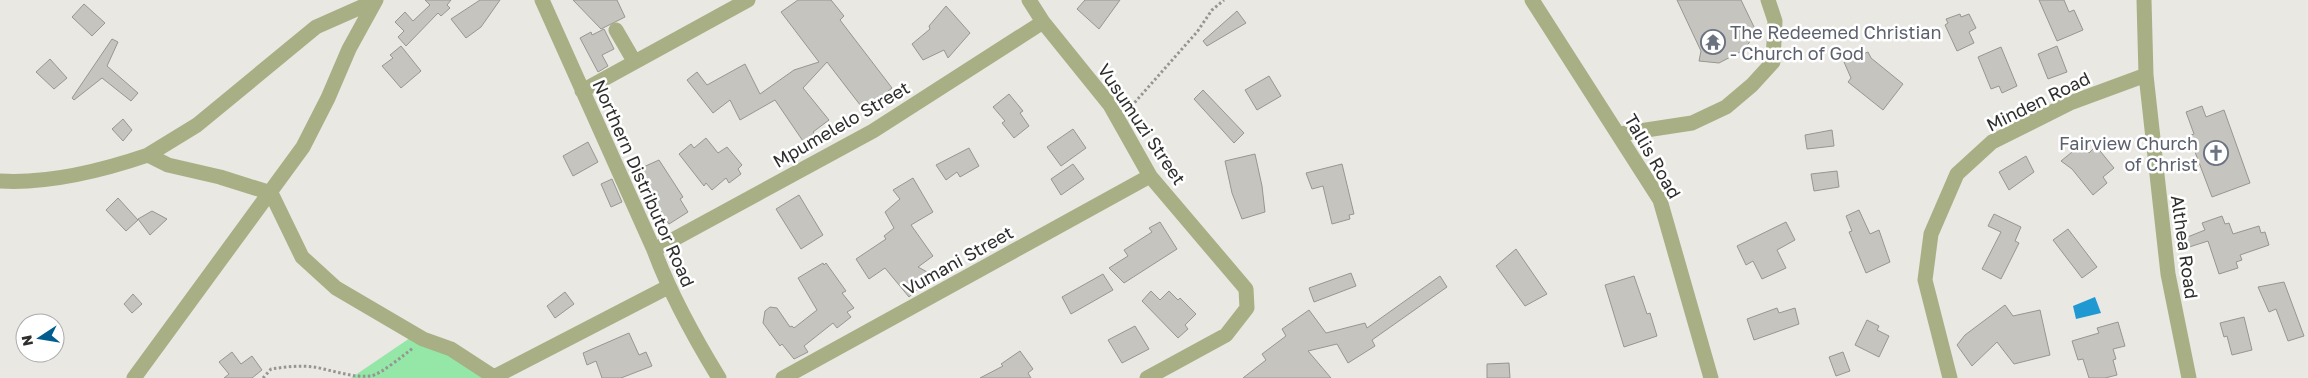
<svg xmlns="http://www.w3.org/2000/svg" width="2308" height="378" viewBox="0 0 2308 378" font-family="'Golos Text',sans-serif">
	<rect width="100%" height="100%" fill="#eae8e3"/>
	<!-- green -->
	<path fill="#94e7a6" d="M410 338 462 357 486 378H351Z"/>
	<!-- water -->
	<path fill="#2099d2" d="M2095 297 2101 313 2076 319 2073 306Z"/>
	<!-- building -->
	<path fill="#c5c4bf" stroke="#979691" d="M425 0H451L447 5 450 8 441 16 438 13 406 46 398 37 404 31 395 22 405 12 413 21 430 5Z
		M480 0H500L481 27 466 38 451 19Z
		M573 0H617L625 17 601 29Z
		M798 0H831L844 16 840 20 892 88 864 110 827 62 803 88 829 120 813 132 816 136 805 144 775 100 740 120 730 100 713 113 687 80 697 72 707 85 745 64 760 94 794 70 819 62 781 12Z
		M1085 0H1120L1099 29 1077 9Z
		M1677 0H1741L1755 29 1749 43 1740 52 1719 63 1699 61 1701 51Z
		M2039 0H2064L2069 12 2074 10 2083 30 2057 41Z
		M84 4 105 23 92 36 72 17Z
		M946 6 970 33 948 58 944 50 923 60 912 44 930 29 929 26Z
		M1237 11 1246 23 1207 46 1203 41Z
		M1960 14 1961 17 1969 14 1976 28 1969 32 1974 43 1957 51 1945 25 1948 23 1946 19Z
		M604 29 614 49 602 55 608 66 598 72 580 38 591 32 592 35Z
		M112 39 118 42 107 66 138 93 131 101 102 78 74 100 72 98Z
		M401 46 421 71 401 88 382 66 393 58 390 55Z
		M2057 46 2067 72 2048 79 2038 54Z
		M2001 47 2017 86 2002 93 1999 86 1991 89 1978 57Z
		M1868 52 1871 58 1903 84 1883 110 1848 82 1851 78 1844 62Z
		M50 59 67 78 54 89 36 72Z
		M1269 76 1281 96 1257 110 1245 90Z
		M1203 90 1244 133 1234 143 1194 99Z
		M1009 94 1023 111 1020 113 1029 126 1014 138 1002 123 1005 121 993 107Z
		M2202 106 2206 117 2224 110 2250 183 2212 197 2189 136 2194 134 2186 112Z
		M123 119 132 130 123 141 112 129Z
		M1073 129 1086 148 1061 166 1047 147Z
		M1832 130 1834 146 1807 149 1805 135Z
		M706 138 718 153 727 147 742 165 738 169 741 174 729 183 726 178 712 190 706 183 704 186 679 154 691 144 694 148Z
		M588 142 598 162 573 176 563 156Z
		M2082 144 2089 153 2096 146 2114 168 2103 177 2107 183 2093 195 2072 169 2061 161Z
		M969 148 979 166 960 177 957 172 946 180 936 165Z
		M1255 154 1262 186 1265 212 1242 219 1232 193 1225 161Z
		M2026 156 2034 172 2009 190 1999 172Z
		M659 160 683 197 680 199 688 212 669 224 648 192 651 188 639 169Z
		M1073 164 1084 179 1061 195 1051 179Z
		M1342 164 1354 214 1349 215 1350 219 1332 224 1323 186 1312 189 1306 173Z
		M1837 171 1839 187 1814 191 1811 174Z
		M913 178 933 212 911 225 933 256 918 267 929 273 923 285 909 297 885 268 869 279 856 259 886 239 884 236 894 228 885 212 900 199 893 190Z
		M612 179 622 202 611 207 601 184Z
		M799 195 823 235 801 249 776 209Z
		M118 198 138 220 126 231 106 210Z
		M1859 210 1870 234 1879 230 1890 262 1866 273 1849 232 1852 231 1846 216Z
		M152 211 167 219 150 235 138 219Z
		M1994 214 2021 227 2015 241 2019 243 2001 279 1982 269 2001 232 1988 226Z
		M2222 216 2225 224 2229 223 2233 234 2259 226 2261 233 2265 232 2269 245 2240 255 2242 260 2236 262 2238 268 2219 274 2208 241 2183 249 2180 240 2205 230 2202 223Z
		M1160 222 1177 249 1124 283 1109 268 1128 256 1124 250 1152 232 1149 228Z
		M1786 222 1795 240 1777 250 1786 268 1762 279 1753 261 1746 265 1737 246Z
		M2068 229 2097 267 2082 278 2053 240Z
		M1516 249 1547 294 1525 306 1496 266Z
		M823 263 824 265 826 263 846 291 842 293 854 308 847 312 851 317 837 328 833 323 804 346 808 352 794 359 782 344 780 346 763 323 765 311 770 307 777 308 790 327 792 326 794 328 817 310 798 278Z
		M1351 273 1356 286 1314 302 1309 288Z
		M1103 274 1113 290 1071 314 1062 297Z
		M1440 276 1447 287 1372 340 1375 346 1348 363 1337 344 1308 351 1331 378H1243L1266 360 1262 354 1286 336 1282 329 1309 310 1326 333 1365 323 1367 328Z
		M1634 276 1647 314 1650 313 1657 336 1624 347 1605 285Z
		M2284 282 2304 336 2288 341 2276 309 2269 312 2258 287Z
		M1151 291 1160 300 1169 291 1178 300 1180 298 1196 314 1185 325 1188 329 1178 338 1142 301Z
		M565 292 574 304 555 318 547 306Z
		M133 294 142 304 132 313 124 304Z
		M2005 305 2013 316 2040 310 2050 355 2014 364 1997 342 1972 366 1957 345 1965 335Z
		M1777 308 1779 313 1795 308 1799 324 1754 340 1747 319Z
		M2244 317 2252 350 2232 355 2227 336 2224 337 2220 323Z
		M1867 320 1879 326 1877 330 1889 336 1879 357 1855 345Z
		M2118 322 2125 346 2113 349 2116 359 2113 360 2117 375 2105 378H2089L2083 359 2078 360 2072 341 2099 333 2097 328Z
		M1135 326 1149 349 1122 363 1108 340Z
		M629 333 639 355 646 352 652 366 621 378H602L596 361 587 365 583 353Z
		M1020 351 1033 369 1028 373 1031 378H980L1003 366 1001 364Z
		M232 352 241 364 252 356 262 370 252 378H224L229 374 219 362Z
		M1843 352 1850 371 1836 376 1829 357Z
		M1509 363 1510 378H1487V364Z"/>
	<g fill="none" stroke-linecap="round" stroke-linejoin="round">
		<!-- path -->
		<path stroke="#969591" stroke-width="3" stroke-dasharray="2.5 2.5" stroke-linecap="butt" d="M1128 110 1197 32 1212 10 1224 0
			M263 378 271 369C285 367 300 365 314 367 332 370 352 378 371 376 381 374 404 355 413 348"/>
		<!-- minor -->
		<path stroke="#a9af85" stroke-width="15" d="M542 0 654 250C671 296 694 337 719 378
			M1029 0 1043 22 1110 105 1150 176 1246 289 1247 308 1226 335 1147 378
			M1532 0 1660 200 1711 378
			M2144 0 2146 75 2168 274 2189 378
			M616 30 634 61
			M582 91 748 0
			M1620 134 1692 123 1726 107 1752 85 1773 62 1775 21 1768 0
			M148 155 197 125 316 27 375 1
			M0 181C49 184 101 171 148 155L168 165 220 177 271 193 302 257 336 288 423 339 451 349 494 377 668 287
			M654 250 873 131 1043 22
			M134 378 303 147 328 98 349 49 376 0
			M783 378 1150 176
			M1950 378 1925 280 1931 234 1957 174 1992 142 2070 103 2146 75"/>
	</g>
	<!-- icons -->
	<defs>
		<symbol id="temple-ring" viewBox="-11 -11 22 22"><circle r="9.5" fill="#fff" stroke="#6b7280" stroke-width="1.5"/><path d="M0-6L5-2H3V0L6.5 2.5H4V6H1.5V3h-3V6H-4V2.5H-6.5L-3 0V-2H-5Z" fill="#6b7280"/></symbol>
		<symbol id="church-ring" viewBox="-11 -11 22 22"><circle r="9.5" fill="#fff" stroke="#6b7280" stroke-width="1.5"/><path d="M-1.2-6h2.4v3.5h3.3v2.4h-3.3V6h-2.4V-.1h-3.3v-2.4h3.3Z" fill="#6b7280"/></symbol>
	</defs>
	<g fill-rule="evenodd">
		<use href="#temple-ring" x="1699" y="28" width="28" height="28"/>
		<use href="#church-ring" x="2202" y="139" width="28" height="28"/>
	</g>
	<g text-anchor="middle" dominant-baseline="central" stroke-width="5" stroke-linejoin="round" paint-order="stroke">
		<!-- worship labels -->
		<g font-size="18" fill="#5b616d" stroke="#fff" text-anchor="start">
			<text x="1730" y="32">The Redeemed Christian<tspan x="1730" dy="21">- Church of God</tspan></text>
			<text x="2198" y="143" text-anchor="end">Fairview Church<tspan x="2198" dy="21">of Christ</tspan></text>
		</g>
		<!-- street labels -->
		<g font-size="18" fill="#2f2e2d" stroke="#fff">
			<text transform="translate(2038 101) rotate(-26)">Minden Road</text>
			<text transform="translate(841 124) rotate(-30)">Mpumelelo Street</text>
			<text transform="translate(1142 124) rotate(56)">Vusumuzi Street</text>
			<text transform="translate(1653 156) rotate(60)">Tallis Road</text>
			<text transform="translate(644 183) rotate(66)">Northern Distributor Road</text>
			<text transform="translate(2185 247) rotate(82)">Althea Road</text>
			<text transform="translate(958 260) rotate(-29)">Vumani Street</text>
		</g>
	</g>
	<!-- north arrow -->
	<g transform="translate(40 338) rotate(258)"><circle r="24" fill="#ffffff" stroke="#acabab"/>
	<path d="M0-4L9 19L0 12L-9 19Z" fill="#025d8e"/>
	<text y="-8" font-size="14" font-weight="bold" text-anchor="middle" fill="#2f2e2d">N</text>
	</g>
</svg>
